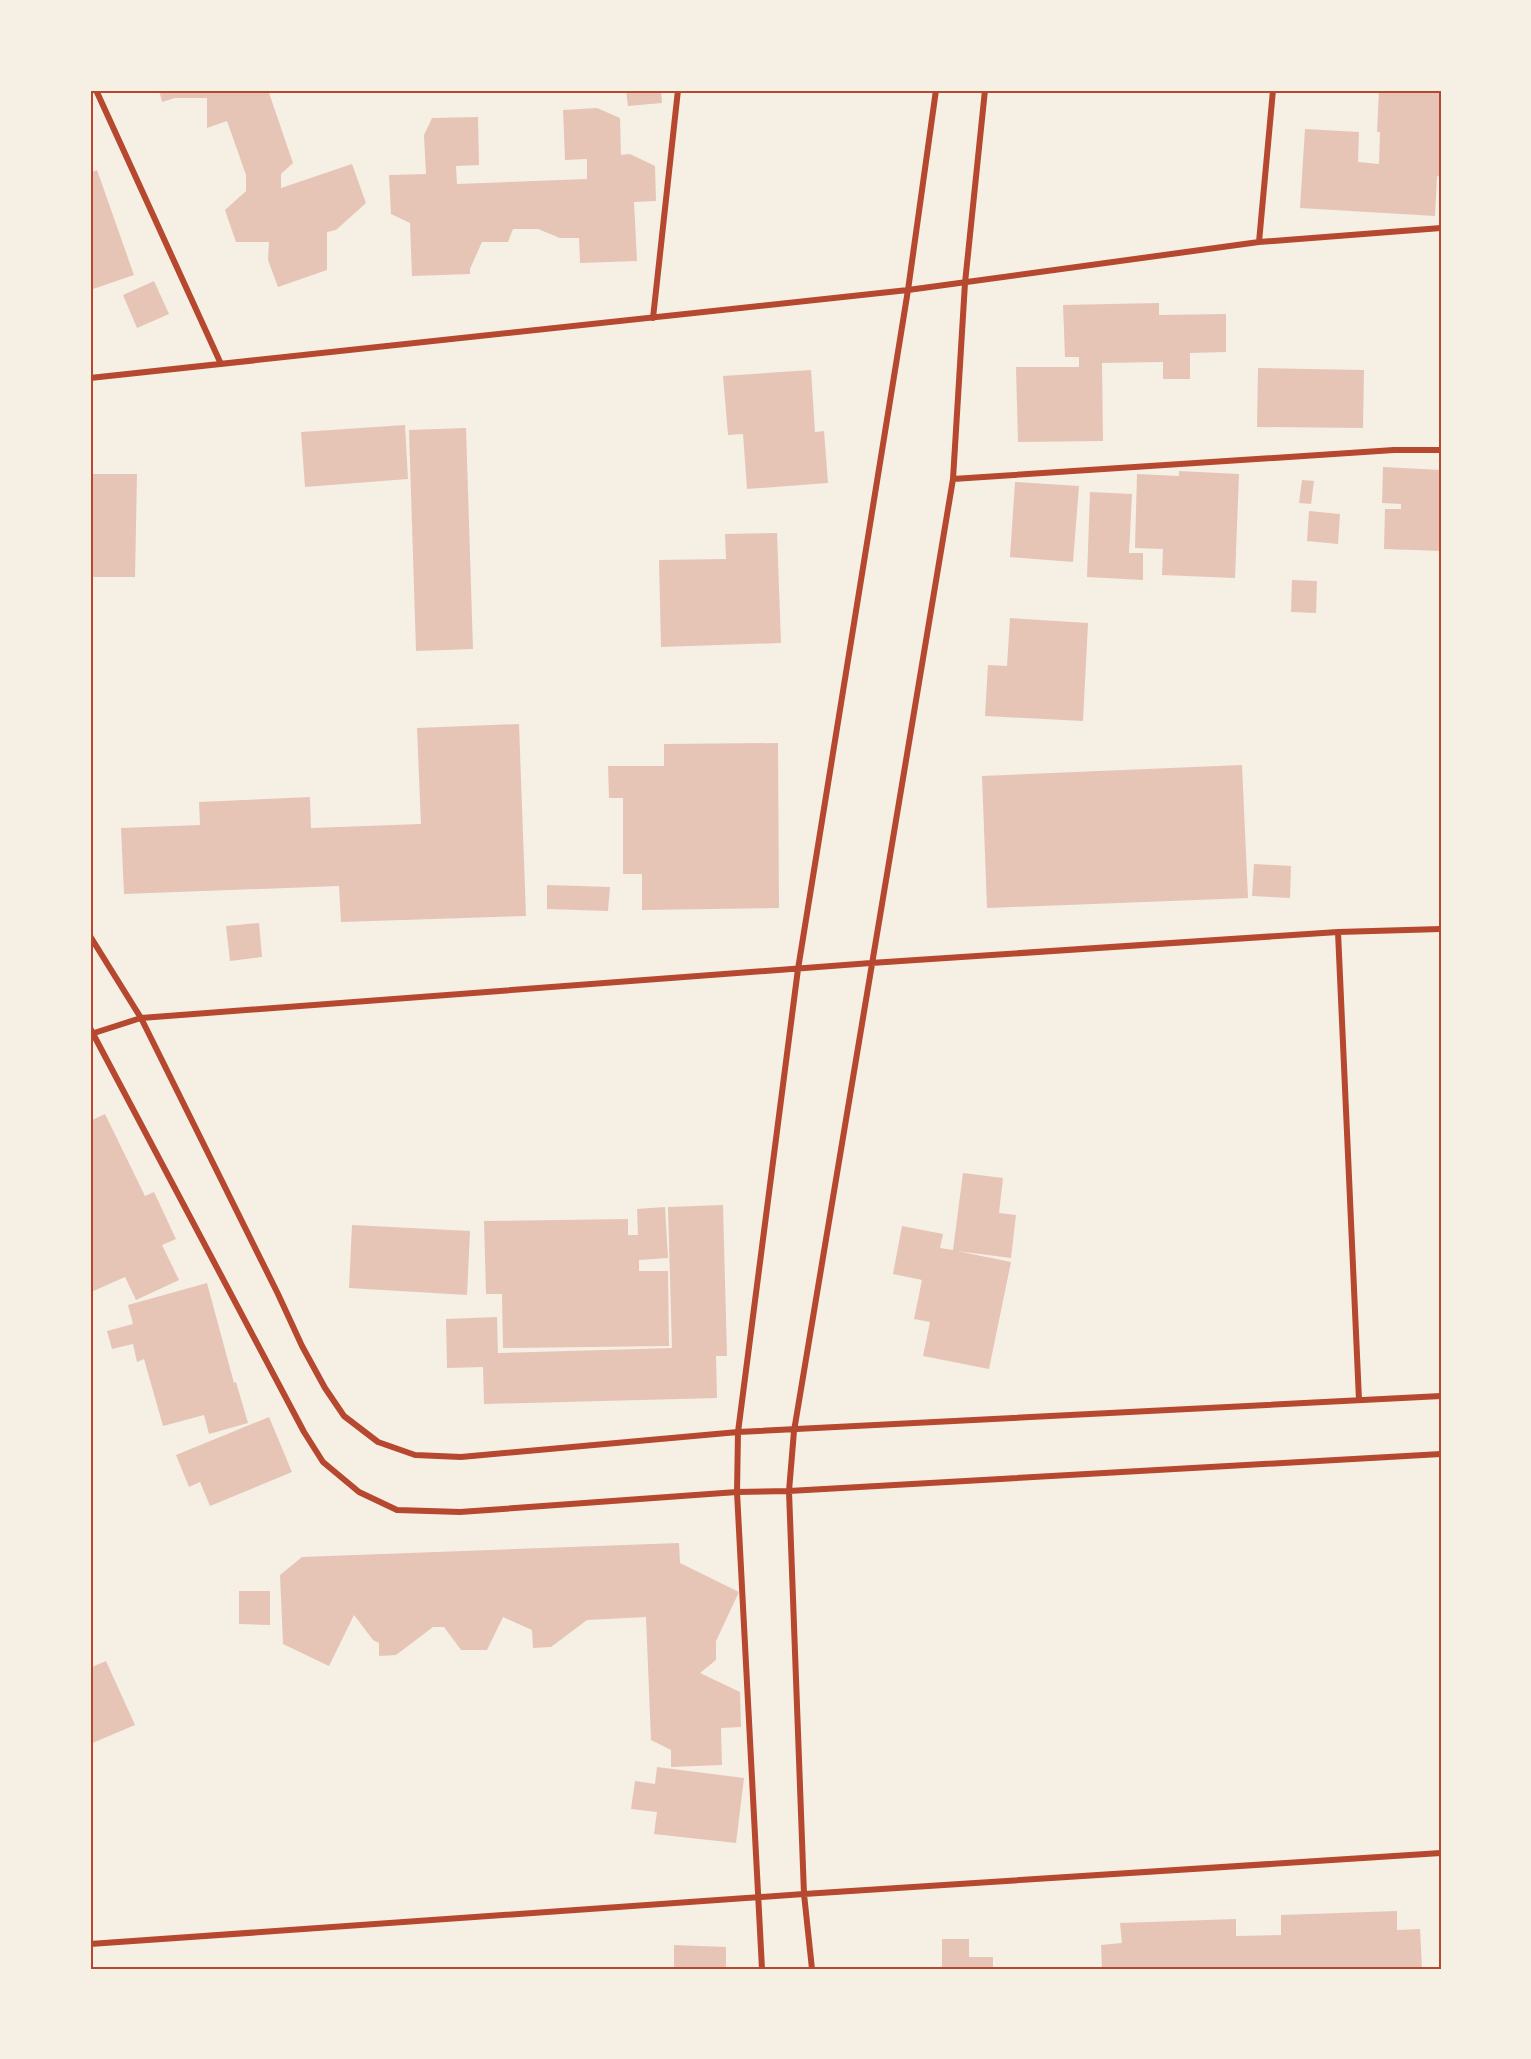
<svg xmlns="http://www.w3.org/2000/svg" width="1531" height="2059" viewBox="0 0 1531 2059" font-family="'Alegreya Sans',sans-serif">
	<rect width="100%" height="100%" fill="#f6efe4"/>
	<!-- building -->
	<path fill="#e6c5b7" d="M159 90H268L293 163 281 174V188L352 164 366 203 336 230 327 232V270L278 287 268 260 269 242H236L225 210 246 191V175L227 121 207 128V98H175L162 102Z
		M626 90H661L662 103 628 106Z
		M1379 90H1441V177L1437 176 1435 216 1300 208 1305 129 1359 132 1358 162 1379 164 1380 132H1377Z
		M597 108 620 118 621 155 630 154 655 166 656 201 634 202 637 261 580 263 579 238H560L538 229H513L508 242H482L470 269V274L412 276 410 223 391 214 389 175 426 174 424 135 432 118 478 117 479 165 456 166 457 184 587 179V159L565 160 563 110Z
		M97 170 134 275 90 290V173Z
		M154 281 169 314 137 328 123 295Z
		M1159 303V315L1226 314V352L1190 353V379H1163V362L1102 363 1103 441 1018 442 1016 367H1079V357H1065L1063 305Z
		M1258 368 1364 370 1363 428 1257 427Z
		M811 370 815 432 824 431 828 483 747 489 743 434 728 435 723 376Z
		M405 425 408 479 305 487 301 432Z
		M466 428 473 649 416 651 409 430Z
		M1383 467 1441 470V551L1384 549 1385 509H1401V504L1382 503Z
		M1179 471 1239 474 1235 578 1162 575 1163 549 1135 548 1137 474 1179 476Z
		M90 474H137L135 577H90Z
		M1302 480 1314 481 1311 504 1299 503Z
		M1015 482 1079 486 1073 562 1010 557Z
		M1090 492 1132 494 1129 553H1143V580L1087 577Z
		M1309 511 1340 514 1338 544 1307 541Z
		M777 533 781 643 661 647 659 560 726 559 725 534Z
		M1292 580 1317 581 1316 613 1291 612Z
		M1010 618 1088 623 1083 721 985 716 988 665 1007 666Z
		M519 724 526 916 341 922 339 886 124 894 121 828 200 825 199 802 310 797 311 828 421 824 417 728Z
		M778 743 779 908 642 910V874H623V798H609L608 766H664V744Z
		M1242 765 1248 898 987 908 982 776Z
		M1254 864 1291 866 1290 898 1252 896Z
		M547 885 610 887 608 911 547 909Z
		M259 923 262 957 230 961 226 926Z
		M105 1114 145 1196 154 1192 176 1239 162 1245 179 1280 136 1300 125 1277 91 1292 90 1289V1121Z
		M963 1173 1003 1178 999 1213 1016 1215 1011 1258 957 1251 1011 1262 989 1369 923 1356 930 1322 914 1319 922 1280 893 1274 902 1226 943 1234 940 1248 953 1250Z
		M723 1205 727 1356H716L717 1398 484 1404 483 1367 447 1368 446 1319 497 1317 498 1353 672 1348 668 1207Z
		M665 1207 668 1258 639 1260V1271H668L669 1346 503 1348 502 1294H486L484 1221 628 1219V1235H638L637 1209Z
		M352 1225 470 1231 467 1295 349 1288Z
		M207 1283 234 1383 236 1382 248 1423 209 1434 204 1415 163 1426 144 1359 137 1362 133 1344 112 1349 107 1331 133 1324 128 1305Z
		M269 1417 292 1472 210 1506 200 1482 189 1487 176 1455Z
		M679 1543 680 1563 739 1592 716 1641V1660L700 1673 740 1692 741 1727 721 1728 722 1765 671 1767V1750L651 1740 646 1617 587 1620 551 1647 533 1648 532 1630 503 1617 487 1650H461L444 1627H433L396 1655 379 1656V1643L373 1640 354 1615 329 1666 283 1644 280 1575 302 1557Z
		M239 1591H270V1625L239 1624Z
		M106 1661 135 1725 90 1744V1664L92 1667Z
		M657 1767 744 1778 736 1843 654 1834 657 1812 631 1809 635 1781 655 1784Z
		M1397 1911V1930L1420 1929 1422 1969H1102L1101 1945 1122 1943 1120 1923 1236 1919V1936L1281 1935V1915Z
		M942 1939H969V1957H993V1969H942Z
		M674 1945 726 1947V1969H674Z"/>
	<g fill="none" stroke-linecap="round" stroke-linejoin="round">
		<!-- minor -->
		<path stroke="#b5482f" stroke-width="6" d="M96 90 221 364
			M1259 242 1273 90
			M653 318 678 90
			M90 378 908 290 1259 242 1441 228
			M953 479 1394 450H1441
			M1338 932 1359 1400
			M90 936 141 1018 278 1294 302 1346 325 1388 344 1416 378 1442 415 1455 461 1457 738 1432 1441 1396
			M90 1028 304 1432 323 1462 359 1492 397 1510 460 1512 737 1492 789 1491 1441 1454
			M91 1034 141 1018 871 963 1338 932 1441 929
			M90 1944 804 1894 1441 1853
			M762 1969 737 1492 738 1432 798 969 908 290 936 90
			M812 1969 804 1894 789 1491 794 1431 953 479 965 283 985 90"/>
	</g>
	<!-- border -->
	<rect width="1531" height="2059" fill="none" stroke="#f6efe4" stroke-width="183"/>
	<rect x="92" y="92" width="1348" height="1876" fill="none" stroke="#b5482f" stroke-width="2"/>
</svg>
